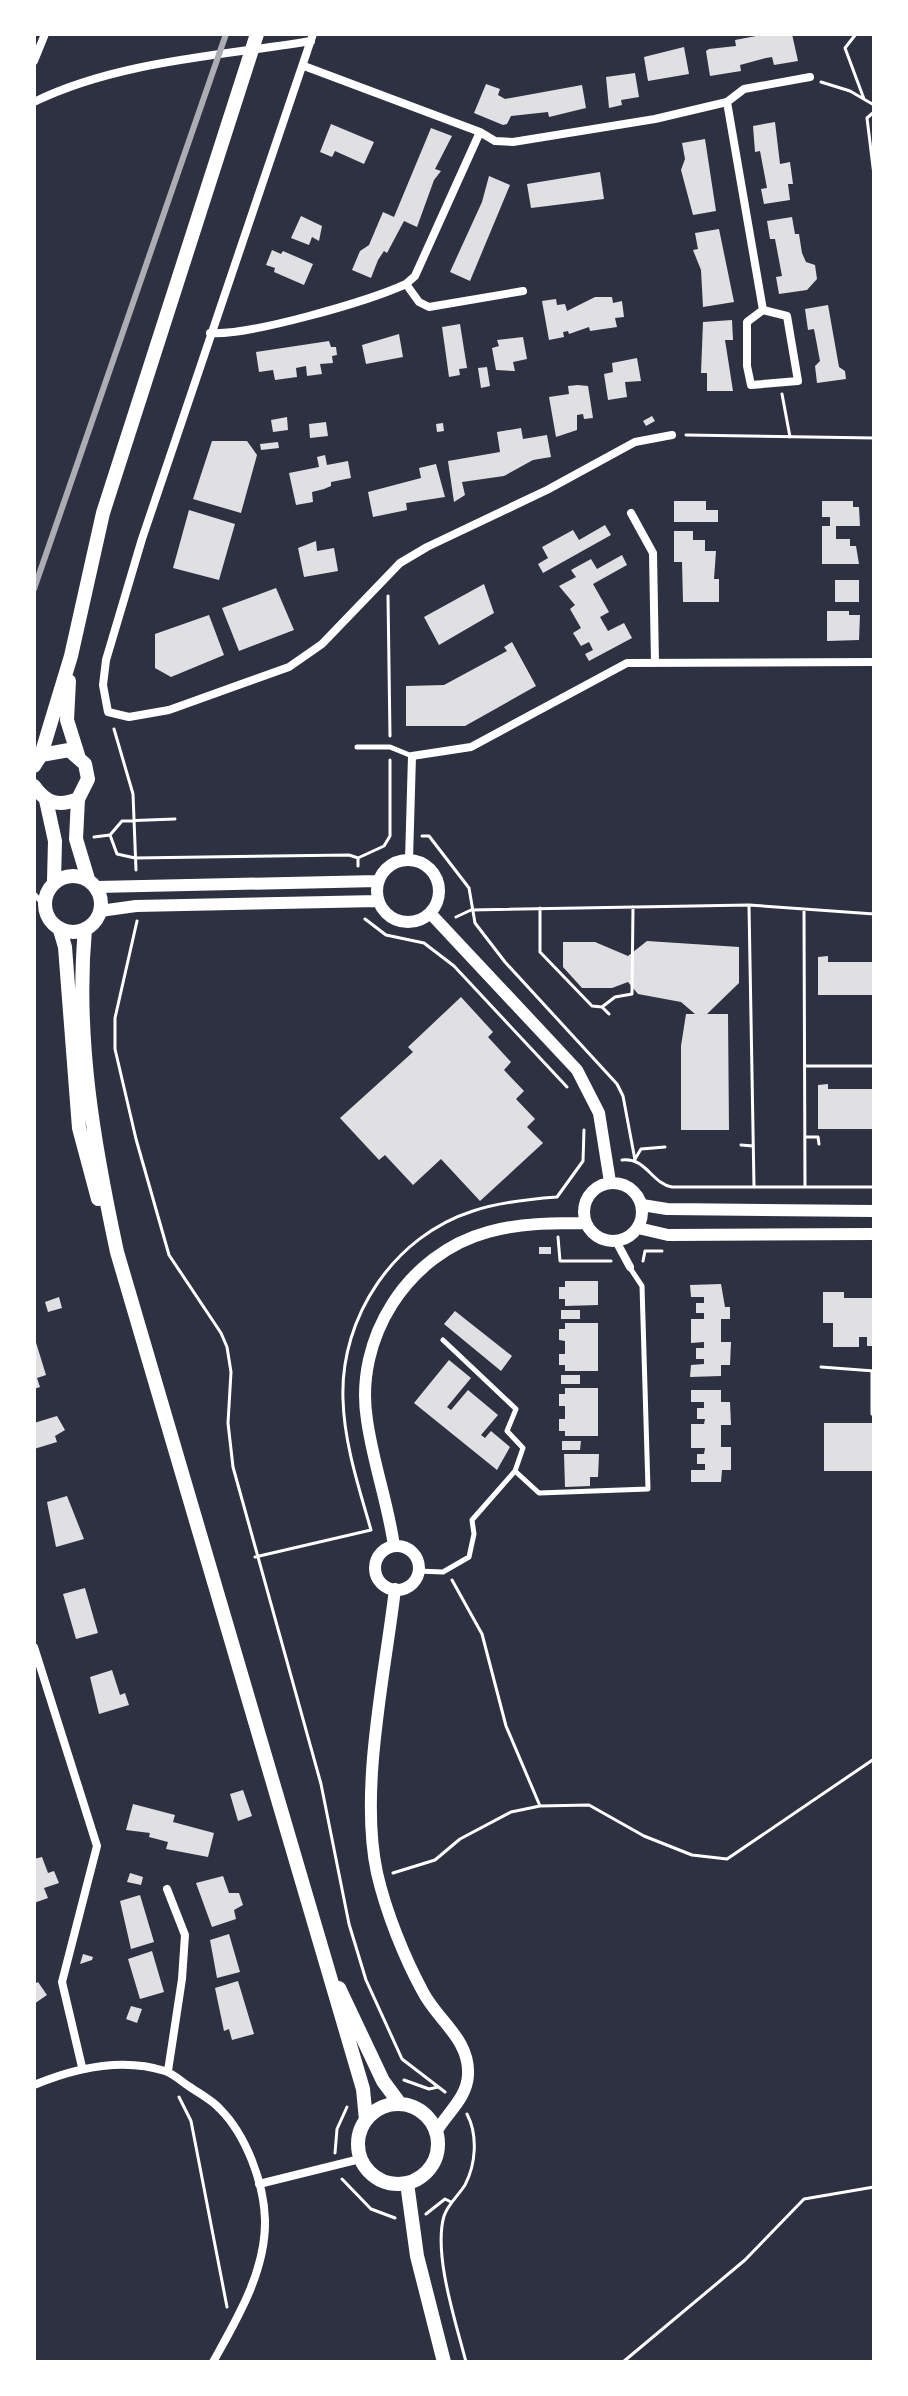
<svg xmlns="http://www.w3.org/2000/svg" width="908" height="2396" viewBox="0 0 908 2396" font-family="'PT Sans Narrow',sans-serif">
	<rect width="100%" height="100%" fill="#2d3142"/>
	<!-- building -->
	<path fill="#e0e0e3" d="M767 34H792L798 61 774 65 772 57 766 58 740 65 741 71 710 76 706 51 709 49 736 46 735 40Z
		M684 47 689 74 648 81 644 57Z
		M635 73 639 97 621 100 622 105 609 108 606 77Z
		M486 84 500 89 498 95 505 99 582 85 586 108 549 117 548 112 511 116 507 124 503 125 474 113Z
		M775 122 780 164 790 162 793 184H788L790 200 764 204 761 189 767 188 760 151 755 152 753 126Z
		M331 124 374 142 364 164 335 151 332 157 320 152Z
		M431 128 452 136 435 169 441 171 434 180 417 227 404 221 387 253 384 251 378 260 371 278 352 270 360 251 369 245 383 212 394 217Z
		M705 139 716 211 693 215 681 170 685 159 682 143Z
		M600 172 604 199 531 208 527 184Z
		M489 176 510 185 470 281 450 272 482 202Z
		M301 216 322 226 319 241 312 237 309 245 291 238Z
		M792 217 795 234H799L802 253 806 262 815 265 817 279 807 290 779 294 776 277 782 276 775 239H770L767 221Z
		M719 229 734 302 703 307 701 270 693 250 698 249 695 233Z
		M272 250 281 254 283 251 313 264 304 285 274 272 275 268 266 265Z
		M595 297H612L613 303 622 301 624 317 615 318 617 327 590 331 589 327 569 334 568 331 563 332 564 337 549 340 542 301 556 299 557 305 565 304 567 311Z
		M828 305 839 367 845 371 846 379 817 383 815 366 820 361 814 329 808 330 805 309Z
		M732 320 733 340H725L733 391H707V373H701L703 322Z
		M460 324 467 368 459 369 460 375 449 377 442 327Z
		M399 334 403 357 366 364 362 345Z
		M523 337 527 359 513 362 515 371 496 370 492 348 499 346 497 340Z
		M329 341 331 347H336L337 355 332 356 333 363 320 364 322 374 307 376 306 366 296 368 297 377 275 380 273 370 259 372 256 352Z
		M637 358 641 381 625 382 627 397 608 400 604 374 613 372 612 363Z
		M487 367 490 386 481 388 478 368Z
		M578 385 588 386 593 418 584 419 583 414 577 415V430L556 437 549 397 569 394 568 386Z
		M652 416 655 421 646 426 643 421Z
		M287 417 288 430 273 432 271 420Z
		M326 422 328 436 310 438 309 424Z
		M443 423 444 431 437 432 436 424Z
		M521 428 523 439 547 435 551 457 533 460 504 476 462 482 465 495 454 502 448 461 500 452 497 432Z
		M212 441H247L257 455 241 513 193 499Z
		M278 442 279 448 261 450 260 444Z
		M325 455 327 465 348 461 351 478 331 482V486L324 489 312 492 313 502 296 505 289 473 319 467 317 457Z
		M436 464 445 497 406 503 407 510 373 517 368 492 421 478 419 468Z
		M674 501H706V510H718V522H674Z
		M822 501H853V507H859L860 526H836V539H850V546H856L859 564H822V526H830V517H822Z
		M189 510 235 524 219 580 173 568Z
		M605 525 611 535 543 573 538 564 548 558 542 547 573 530 579 540Z
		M674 531H693V540H705V551H716L714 579H719V602H683L682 562H674Z
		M316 541 317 551 334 548 338 571 304 577 298 548Z
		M622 555 627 565 593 584 609 612 600 617 608 631 624 623 632 638 589 661 585 654 593 650 589 642 581 646 573 633 581 628 570 609 575 605 559 586 576 577 571 570 591 559 597 569Z
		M835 580H859V602H835Z
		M484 584 494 613 439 645 424 617Z
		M276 588 294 630 239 651 222 608Z
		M827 611H849V615H860L859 640 827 641Z
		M209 615 224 655 171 677 155 668V634Z
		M512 642 536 686 465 726H406V686L444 685 507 651 504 647Z
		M647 941 739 947V983L707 1014H728L729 1130H681V1046L686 1014H695L681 1002 638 994 628 982 612 988H582L563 967V942H595L628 956Z
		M828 956V962H874V995H818V957Z
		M461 997 493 1032 488 1037 511 1062 504 1070 524 1091 516 1099 535 1119 527 1127 543 1143 480 1201 441 1159 413 1185 385 1155 379 1160 340 1118 413 1052 408 1047Z
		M828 1084V1089H874V1129H818V1085Z
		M539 1247H551V1254H539Z
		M565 1281H598V1305L565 1306V1299H559V1287H565Z
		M721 1284 725 1307H730V1319H721V1342H731L730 1365H721V1376L690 1377 691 1365 704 1364V1359H696V1348H704V1342L691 1343V1319H704V1313H696V1303H704V1297H691L690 1285Z
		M823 1292H844V1298H874V1346H867V1337H859V1347H833V1323H823Z
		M59 1297 62 1308 48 1312 45 1302Z
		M561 1310H580V1319H561Z
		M455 1311 512 1356 501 1371 444 1324Z
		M565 1323H598V1371H565V1365H559V1354H565V1341L559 1340V1329H565Z
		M34 1336 46 1375 37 1378 40 1387 34 1389Z
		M449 1360 471 1378 447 1407 451 1410 468 1390 498 1415 481 1435 485 1438 491 1431 510 1447 497 1470 414 1403Z
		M561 1375H580V1384H561Z
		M565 1388H598V1436H565V1431H559V1419H565V1406H559V1394H565Z
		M691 1390H721V1402H730L731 1425H721V1447H731V1470H722L721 1482H691V1470H705V1464H697V1454H704L705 1448H691V1424H704L705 1419H697V1408H704V1402H691Z
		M57 1416 65 1430 55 1436 57 1442 34 1449V1423Z
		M824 1423H874V1471H824Z
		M562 1441H581L580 1450H562Z
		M564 1454H599L598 1477H590V1486L565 1487Z
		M67 1496 84 1539 56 1547 47 1502Z
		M85 1588 98 1633 76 1639 63 1594Z
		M112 1670 120 1695 125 1693 129 1705 99 1714 90 1677Z
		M243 1790 252 1816 238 1821 230 1794Z
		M133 1804 175 1815 173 1822 214 1833 208 1857 166 1849 168 1842 149 1837 150 1833 126 1830Z
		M42 1857 48 1873 54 1871 59 1883 44 1888 48 1898 34 1903V1859Z
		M130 1873 143 1877 141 1885 127 1882Z
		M223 1876 229 1893H239L243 1905 234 1910 236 1919 212 1927 196 1883Z
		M140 1895 154 1942 131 1949 120 1901Z
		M229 1934 240 1972 217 1978 210 1940Z
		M152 1951 164 1992 140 1999 128 1959Z
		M83 1954 93 1957 92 1960 80 1964Z
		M238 1981 254 2034 232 2040 229 2029 224 2031 215 1988Z
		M38 1982 47 1995 34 2004V1984Z
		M131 2006 142 2009 137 2023 126 2019Z"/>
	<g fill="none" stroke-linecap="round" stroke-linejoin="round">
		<!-- path -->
		<path stroke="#fff" stroke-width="3" d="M856 34 845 48 864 99
			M821 82 850 91 874 105
			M874 112 867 118 874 175
			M782 394 790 437
			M686 435 874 438
			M388 596 390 736
			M114 729 133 794 136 870
			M110 835 117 854 135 858 349 855 358 858
			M422 836H429L469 888 475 923 505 962 617 1084 623 1096 635 1160
			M94 837 110 835 122 821 175 819
			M358 866V858L384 846 390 836V760
			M749 906 754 1186
			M540 908V952L592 1006 602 1007
			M804 911 805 1187
			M456 917 471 910 749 905 874 914
			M365 919 386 935 424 943 454 966 567 1087
			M137 921 115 1018V1049L136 1139 169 1255 221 1333 227 1347 231 1372 228 1423 233 1467 321 1784 349 1924 366 1980 402 2059 445 2092
			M609 1014 602 1007 615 997 632 994 633 907
			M806 1066H874
			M805 1137H818L819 1144
			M741 1145 753 1146
			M635 1159 641 1149 665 1147
			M622 1160C646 1157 651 1183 672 1187H874
			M558 1237 560 1261H611
			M643 1261 645 1251H662
			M821 1367 874 1371
			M872 1372V1414
			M371 1530C359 1488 344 1443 343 1399 340 1317 394 1236 473 1211 500 1202 529 1199 557 1197L583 1161 584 1130
			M255 1557 371 1530
			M452 1580 482 1634 506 1726 540 1806
			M393 1873 435 1860 460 1839 511 1812 540 1806 589 1805 644 1836 692 1855 727 1859 874 1759
			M404 2080 429 2089 438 2087
			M179 2097 191 2121 227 2307
			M335 2153 337 2129 347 2107
			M342 2179 371 2209 395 2218
			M426 2214 445 2199 451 2202
			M466 2362C456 2323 433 2254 444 2216 448 2204 458 2196 465 2185 476 2164 478 2135 467 2114
			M623 2362 745 2260 804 2199 874 2187"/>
		<!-- service -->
		<path stroke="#fff" stroke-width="5" d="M357 747H390L412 756
			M34 894 44 905
			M515 1471 539 1493 648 1489 642 1286 630 1268
			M418 1571 443 1572 469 1557 474 1534 472 1520 515 1471 523 1448 507 1431 516 1409 443 1340"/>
		<!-- minor -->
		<path stroke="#fff" stroke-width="8" d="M313 34 142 539 106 660 103 685 108 712 129 717 169 710 289 667 322 644 400 563 427 547 547 490 635 442 672 435
			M34 61 45 34
			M304 66 480 132 495 141 513 142 655 119 727 102 763 310 747 322V366L751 385 798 381 787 316 763 310
			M34 102C118 61 220 56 311 41
			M727 102 744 89 810 77
			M406 284 415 276 480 132
			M210 333C249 336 369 301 406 284L419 302 429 307 523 291
			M631 513 653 553 655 663
			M409 860 412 756 471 747 627 663 874 662
			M616 1241 630 1267
			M34 1647 97 1846 62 1982 82 2067
			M167 1889 185 1935 182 1979 168 2071
			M34 2085C75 2068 121 2057 165 2071 174 2074 182 2082 190 2087 200 2094 212 2100 220 2109 246 2135 264 2183 265 2220 266 2271 237 2319 213 2362
			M259 2184 360 2159"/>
		<!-- tertiary -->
		<path stroke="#fff" stroke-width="12" d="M377 891a31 31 0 1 1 62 0a31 31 0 1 1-62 0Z
			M97 887 378 881
			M100 911 136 906 378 901
			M430 913 577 1070 599 1113 610 1182
			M584 1212a29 29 0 1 1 58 0a29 29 0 1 1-58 0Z
			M642 1205 667 1209 874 1211
			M638 1228 668 1235 874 1234
			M394 1546C388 1503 373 1463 367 1420 354 1339 407 1254 488 1232 520 1223 553 1223 585 1223
			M375 1568a22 22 0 1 1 44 0a22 22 0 1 1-44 0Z
			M395 1589C385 1675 359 1790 377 1873 386 1912 404 1957 423 1992 438 2021 470 2039 468 2075 467 2098 447 2113 436 2132"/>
		<!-- secondary -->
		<path stroke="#fff" stroke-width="14" d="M69 681 67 720 78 755
			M41 755 69 750 85 764 88 779 78 799 76 839 88 879
			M34 766 41 755 71 656 103 513 257 34
			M34 786C46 803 58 807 78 799
			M46 800 55 841 54 881
			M45 904a28 28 0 1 1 56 0a28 28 0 1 1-56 0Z
			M85 929C75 1038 94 1145 117 1252L363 2089 366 2120
			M60 930 65 947 79 1128 98 1199
			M339 1988 383 2081 400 2104
			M358 2144a40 40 0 1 1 80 0a40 40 0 1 1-80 0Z
			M407 2183 417 2256 444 2362"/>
		<!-- rail -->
		<path stroke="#abadb3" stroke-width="6" d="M34 589 226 34"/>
	</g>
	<!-- border -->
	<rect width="908" height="2396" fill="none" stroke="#ffffff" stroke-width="72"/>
</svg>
